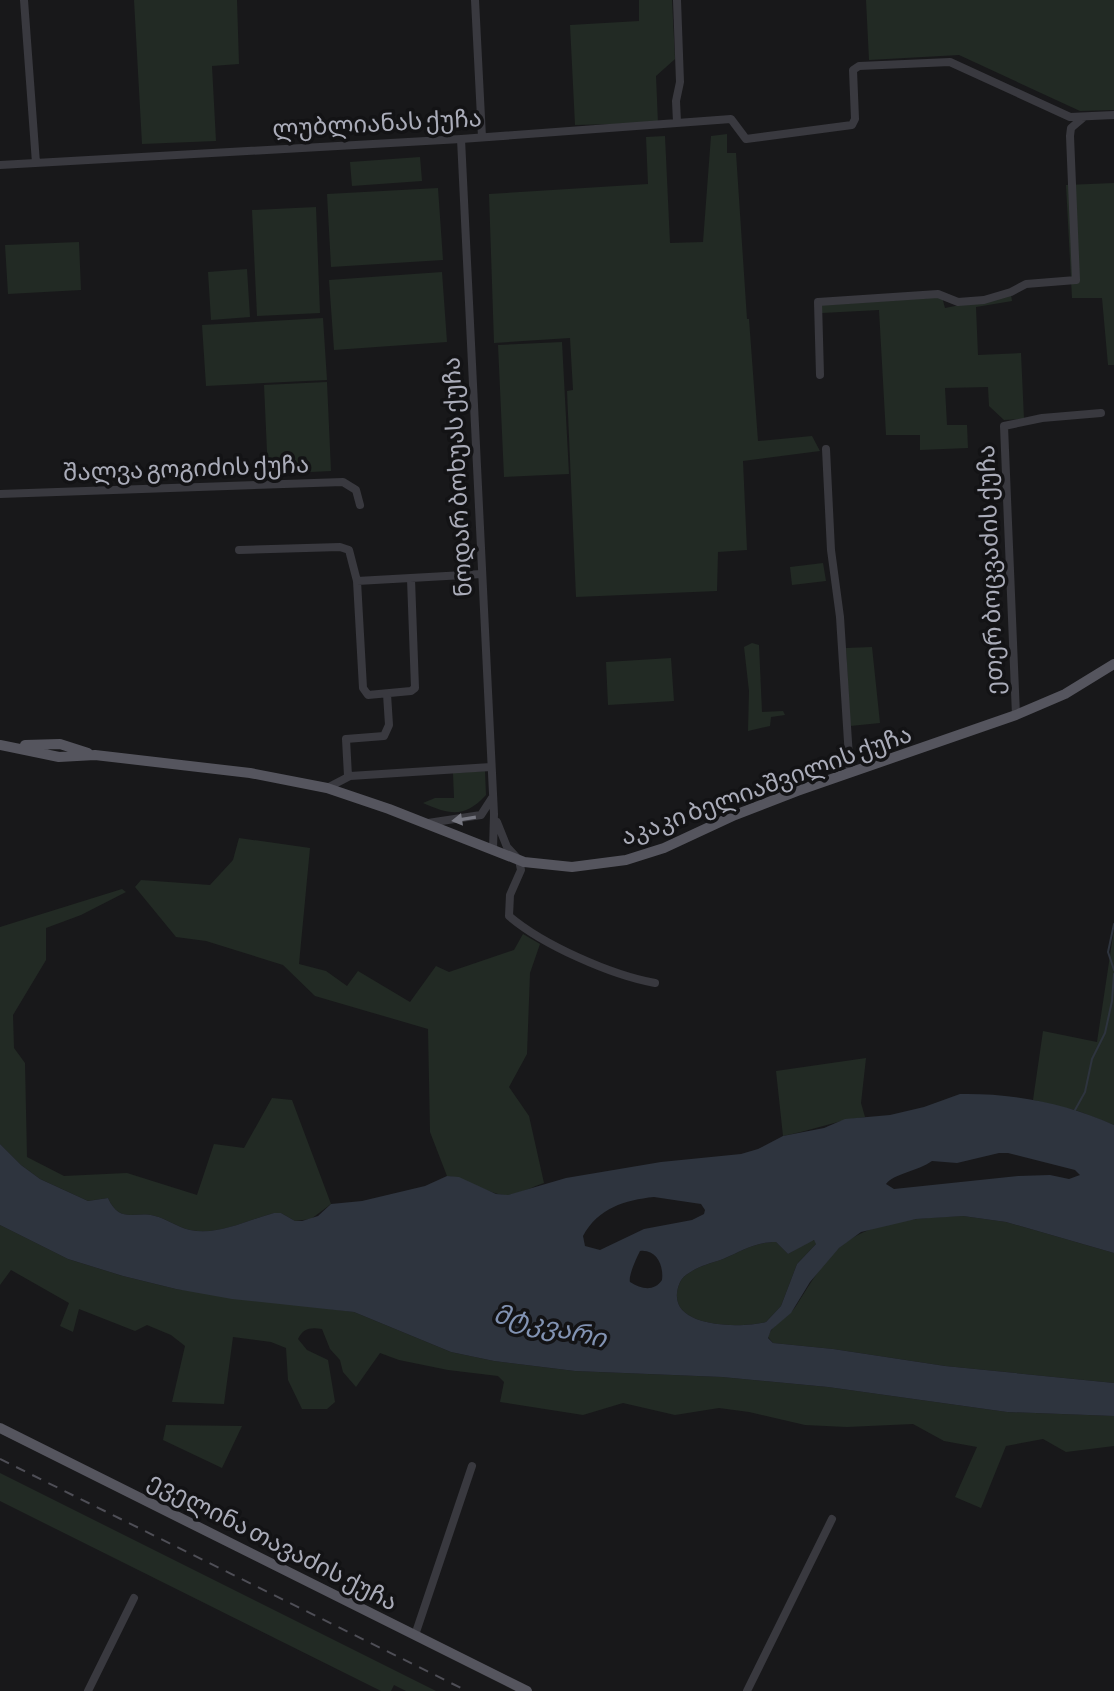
<svg xmlns="http://www.w3.org/2000/svg" width="1114" height="1691" viewBox="0 0 1114 1691" font-family="'Asap Condensed','Noto Sans Georgian',sans-serif">
	<rect width="100%" height="100%" fill="#18181a"/>
	<!-- green -->
	<path fill="#222a24" d="M134 0H237L239 64 212 66 216 141 142 144Z
		M639 0H672L675 59 656 76 658 123 575 125 570 25 639 21Z
		M866 0H1114V110L1080 111 959 55 869 60Z
		M727 134V153H736L747 319H749L758 441 812 436 820 451 743 461 747 550 718 552 717 591 576 597 567 391 573 390 570 338 494 343 489 194 648 184 646 137 665 136 670 243 703 242 711 136Z
		M420 157 422 181 352 186 350 162Z
		M1114 183V365H1108L1102 298H1072L1066 185Z
		M438 188 443 260 331 267 327 194Z
		M316 207 320 313 257 316 252 210Z
		M79 242 81 290 8 294 5 245Z
		M247 269 250 317 211 320 208 272Z
		M442 272 447 342 334 350 329 280Z
		M1011 295 1012 301 976 307 978 355 1021 353 1024 419 1004 420 989 406 988 387 945 388 947 425H967L968 448 920 450V435H886L879 310 822 313V305L942 297 945 308Z
		M323 318 327 380 206 386 202 325Z
		M562 342 569 474 504 477 498 345Z
		M327 382 331 471 268 474 264 385Z
		M823 563 826 581 792 585 790 567Z
		M752 643 759 645 762 712 783 711 785 715 771 717 770 726 748 731 749 691 744 647Z
		M872 647 880 723 850 726 846 648Z
		M671 658 674 701 608 705 606 662Z
		M485 771 486 795C465 818 450 815 423 803L435 798H454L453 773Z
		M239 838 310 848 299 964 326 971 347 986 358 971 410 1002 436 966 449 972 514 950 523 934 540 944 530 973 527 1054 509 1087 529 1116 544 1183C532 1187 519 1194 507 1195 491 1196 467 1178 447 1176L430 1132 428 1029 315 996 283 965 206 941 176 937 135 887 141 880 210 885 233 860Z
		M122 889 126 892 81 915 46 928V960L13 1015 14 1048 25 1063 27 1157 64 1176 127 1173 197 1195 214 1144 244 1148 272 1098 292 1100 331 1204 311 1219 295 1221 281 1213H274C247 1220 219 1236 190 1230 177 1227 167 1219 155 1216 136 1210 120 1225 108 1198L88 1201 40 1179 21 1165 0 1144V927Z
		M1114 929V1125L1078 1111 1033 1100 1043 1031 1097 1042Z
		M866 1058 861 1103 865 1117C837 1120 811 1131 783 1136L776 1071Z
		M963 1216 1006 1222 1114 1253V1383L945 1366 833 1349 773 1343 768 1337C772 1324 788 1318 796 1306 809 1286 821 1263 840 1247 872 1219 922 1218 963 1216Z
		M0 1225 68 1259 123 1276 176 1289 354 1312 451 1352 494 1361 575 1371 722 1377 828 1387 1007 1412 1114 1416V1446L1066 1452 1043 1439 1006 1446 981 1508 955 1497 977 1447 944 1441 913 1424 847 1427 805 1425 749 1412 719 1408 675 1415 623 1403 583 1415 500 1402 504 1382 498 1376 448 1370 399 1360 380 1353 356 1387 343 1372 340 1360 330 1349 322 1329C311 1327 303 1328 298 1339L307 1350 328 1360 335 1402 327 1409H302L288 1380 286 1348 271 1342 233 1337 224 1404 172 1402 185 1346 171 1335 147 1325 135 1331 79 1309 73 1332 60 1326 69 1303 11 1270 0 1285Z
		M812 1240 816 1241V1244L797 1264 781 1306 766 1322C744 1328 673 1329 677 1293 678 1285 681 1277 689 1273 699 1266 712 1263 723 1259 742 1251 755 1242 776 1242L788 1254Z
		M166 1425 242 1426 222 1468 163 1440Z
		M0 1473 436 1691H406L394 1685 391 1691H381L54 1528 0 1501Z"/>
	<!-- water -->
	<path fill="#2e343e" fill-rule="evenodd" d="M960 1094C1012 1093 1066 1103 1114 1125V1253L1006 1222 963 1216 916 1219 861 1232 839 1248 810 1282 791 1313 771 1330 768 1338 773 1343 833 1349 945 1366 1114 1383V1416L1007 1412 828 1387 722 1377 575 1371 494 1361 451 1352 354 1312 232 1299 176 1289 123 1276 68 1259 0 1225V1144L21 1165 40 1179 88 1201 108 1198C120 1225 136 1210 155 1216 167 1219 177 1227 190 1230 218 1236 247 1220 274 1213H281L295 1221H302L318 1216 331 1204 362 1201 425 1186 447 1176 459 1177 496 1194 508 1195 566 1178 661 1162 741 1154 758 1149 783 1136 824 1128 845 1119 890 1115 924 1107ZM999 1153H1008L1075 1170 1080 1175 1069 1179 1050 1175 1018 1176 894 1189 886 1184C893 1174 918 1171 932 1161L957 1163ZM654 1197 701 1204 705 1210 704 1214 692 1220 644 1229 600 1250 585 1246 583 1236C598 1208 625 1200 654 1197ZM814 1240 816 1244 797 1264 781 1306 766 1322C744 1328 673 1329 677 1293 678 1285 681 1277 689 1273 699 1266 712 1263 723 1259 742 1251 755 1242 776 1242L788 1254ZM640 1251C656 1249 664 1265 662 1280 654 1292 641 1289 630 1282 628 1276 637 1257 640 1251Z"/>
	<g fill="none" stroke-linecap="round" stroke-linejoin="round">
		<!-- stream -->
		<path stroke="#2e343e" stroke-width="2" d="M1114 924 1108 952 1114 970
			M1075 1110 1085 1092 1092 1059 1105 1033 1112 1001 1114 974"/>
		<!-- minor -->
		<path stroke="#39393f" stroke-width="8" d="M24 0 36 163
			M475 0 482 137
			M677 0 680 82 676 101 677 122
			M461 139 494 814 493 850
			M0 165 461 139 731 119 746 139 852 125 855 119 853 70 859 66 950 62 1070 117 1114 115
			M820 375 818 302 938 294 958 302 984 300 1011 292 1026 284 1076 280 1070 136 1071 128 1084 117
			M826 449 831 550 840 617 850 773
			M0 494 343 482 356 490 360 505
			M239 550 340 547 349 550 357 581 363 688 368 695 411 691 415 688 411 579
			M357 581 482 574
			M1016 715 1004 426 1042 418 1101 413
			M348 776 346 739 384 736 389 725 387 694
			M327 788 350 776 491 767
			M497 822 507 847 519 860 521 870 510 895 509 916C543 945 611 975 655 983
			M428 823 481 815 492 798
			M415 1635 472 1466
			M88 1691 134 1598
			M747 1691 832 1519"/>
		<!-- major -->
		<path stroke="#55555e" stroke-width="10" d="M0 745 59 757 95 755 250 773 327 788 389 809 524 862 572 867 626 860 664 848 735 815 797 791 1016 715 1065 694 1114 664
			M25 745 60 744 88 753
			M0 1428 527 1691"/>
		<!-- rail -->
		<path stroke="#4e4e56" stroke-width="2" stroke-dasharray="10 8" stroke-linecap="butt" d="M0 1459 467 1691"/>
	</g>
	<!-- one-way arrows -->
	<defs><path id="oneway-solid" d="M-6-.8H1V-3.2L6.5 0L1 3.2V.8H-6Z" transform="scale(2)"/></defs>
	<use fill="#777882" href="#oneway-solid" transform="translate(464 819) rotate(171)"/>
	<g text-anchor="middle" dominant-baseline="central" stroke-width="7" stroke-linejoin="round" paint-order="stroke">
		<!-- street labels -->
		<g font-size="24" fill="#aaacb9" stroke="#131315">
			<text transform="translate(377 123) rotate(-3)">ლუბლიანას ქუჩა</text>
			<text transform="translate(186 468) rotate(-2)">შალვა გოგიძის ქუჩა</text>
			<text transform="translate(457 477) rotate(-93)">ნოდარ ბოხუას ქუჩა</text>
			<text transform="translate(990 570) rotate(-92)">ეთერ ბოცვაძის ქუჩა</text>
			<text transform="translate(766 785) rotate(-20)">აკაკი ბელიაშვილის ქუჩა</text>
			<text transform="translate(273 1541) rotate(27)">ეველინა თავაძის ქუჩა</text>
		</g>
		<!-- water labels -->
		<g font-size="26" font-style="italic" fill="#8293b3" stroke="#131315">
			<text transform="translate(550 1326) rotate(13)">მტკვარი</text>
		</g>
	</g>
</svg>
